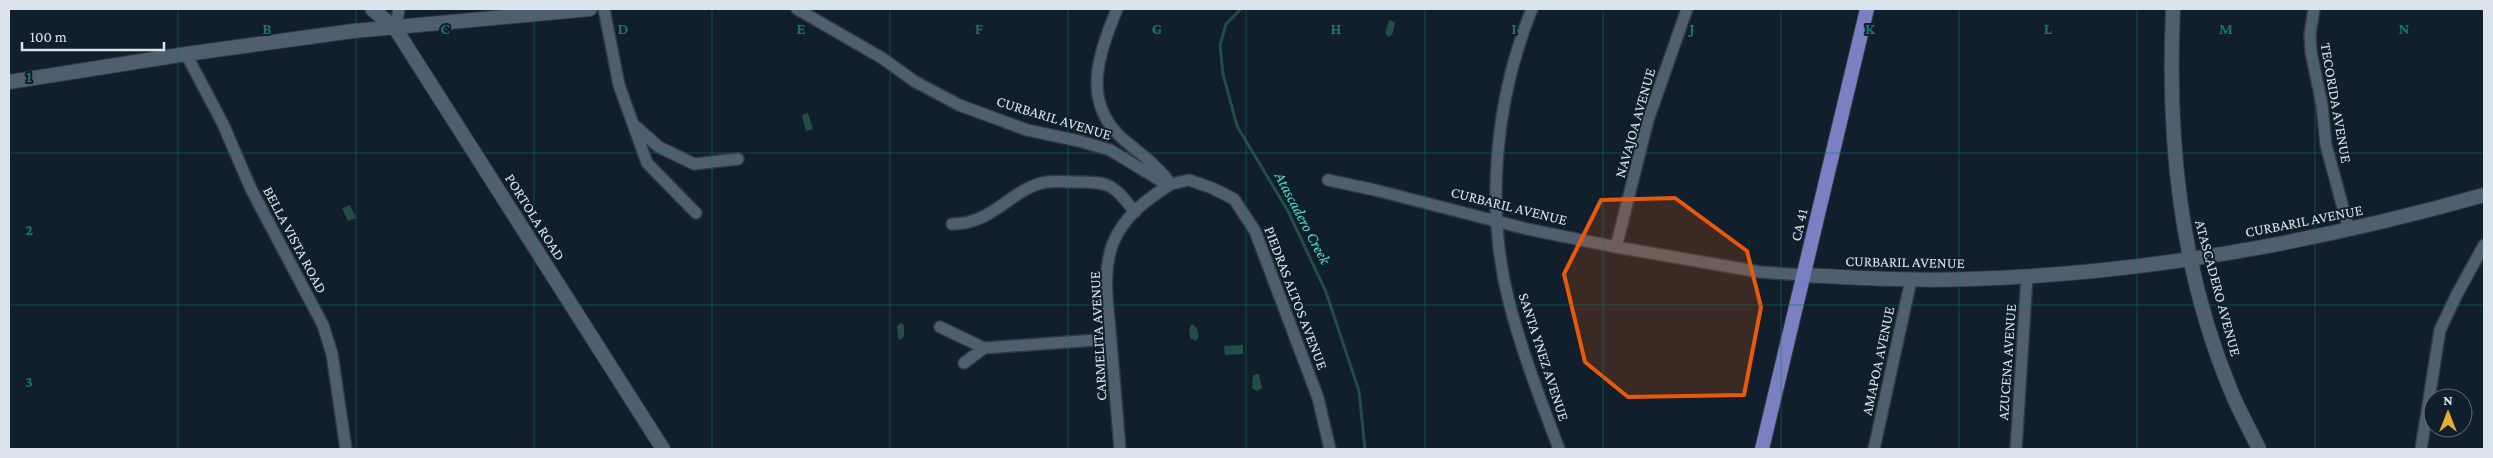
<svg xmlns="http://www.w3.org/2000/svg" width="2493" height="458" viewBox="0 0 2493 458" font-family="'Crimson Pro',serif">
	<rect width="100%" height="100%" fill="#111e2b"/>
	<!-- water -->
	<path fill="#224e47" d="M1391 20 1395 23 1392 35 1388 37 1385 33 1389 21Z
		M808 113 813 129 806 131 802 115Z
		M350 205 356 218 348 221 342 208Z
		M901 323 904 325V336L901 340 898 338 897 326Z
		M1192 324 1197 328 1199 337 1196 341 1190 338 1189 329Z
		M1243 345V354L1225 355 1224 346Z
		M1259 374 1262 388 1257 391 1252 388 1253 375Z"/>
	<g fill="none" stroke-linecap="round" stroke-linejoin="round">
		<!-- stream -->
		<path stroke="#224e47" stroke-width="3" d="M1241 9 1226 24 1220 45 1223 74 1237 126 1288 211 1326 292 1359 391 1365 449"/>
		<defs>
			<path id="minor" d="M604 9 619 85 647 163 696 213
				M797 9 882 58 914 81 959 105 1027 130 1079 141 1110 150 1163 182 1171 184 1189 180 1212 188 1234 199 1255 231 1318 398 1330 449
				M1117 9C1099 54 1080 102 1124 140 1141 154 1158 166 1171 184 1147 199 1124 216 1113 243 1101 274 1109 311 1111 342 1114 378 1117 414 1120 449
				M1532 9C1495 99 1485 208 1509 302 1522 352 1541 401 1559 449
				M2314 9 2310 34 2311 52 2322 105 2326 145 2349 230
				M395 28 399 9
				M186 54 223 124 251 189 323 325 332 354 346 449
				M634 125 659 147 694 164 738 159
				M1328 180 1375 190 1527 229 1616 247 1760 272 1804 275
				M952 224C994 224 1010 189 1046 182 1056 181 1067 182 1077 182 1112 182 1113 185 1135 212
				M1616 247 1648 120 1687 9
				M940 327 984 348 1111 339
				M964 363 984 348
				M1874 449 1911 280
				M2016 449 2027 276
				M2421 449 2440 330 2456 296 2484 245"/>
			<path id="tertiary" d="M372 9 395 28 663 449
				M9 82 186 54 353 31 590 9"/>
			<path id="secondary" d="M2173 9C2167 141 2180 268 2231 391 2239 411 2250 430 2259 449
				M1804 275C1859 278 1914 281 1970 279 2144 274 2317 242 2484 195"/>
			<path id="primary" d="M1762 449 1867 9"/>
		</defs>
		<!-- minor casing -->
		<use href="#minor" stroke="#313843" stroke-width="14"/>
		<!-- tertiary casing -->
		<use href="#tertiary" stroke="#313843" stroke-width="16"/>
		<!-- secondary casing -->
		<use href="#secondary" stroke="#313843" stroke-width="16"/>
		<!-- primary casing -->
		<use href="#primary" stroke="#313843" stroke-width="16"/>
		<!-- minor -->
		<use href="#minor" stroke="#505f6f" stroke-width="11"/>
		<!-- tertiary -->
		<use href="#tertiary" stroke="#505f6f" stroke-width="14"/>
		<!-- secondary -->
		<use href="#secondary" stroke="#505f6f" stroke-width="14"/>
		<!-- primary -->
		<use href="#primary" stroke="#7b80c2" stroke-width="14"/>
	</g>
	<!-- marked area -->
	<path fill="#e8590c" fill-opacity="0.2" stroke="#e8590c" stroke-width="4" stroke-linejoin="round" d="M1675 198 1747 251 1761 307 1744 395 1628 397 1585 362 1564 274 1601 200Z"/>
	<!-- grid -->
	<path fill="none" stroke="#0f766e" stroke-width="1" stroke-opacity="0.55" d="M178 9V449M356 9V449M534 9V449M712 9V449M890 9V449M1068 9V449M1246 9V449M1425 9V449M1603 9V449M1781 9V449M1959 9V449M2137 9V449M2315 9V449M9 153H2484M9 305H2484"/>
	<g text-anchor="middle" dominant-baseline="central" stroke-width="4" stroke-linejoin="round" paint-order="stroke">
		<!-- street labels -->
		<g font-size="15" fill="#dbe3ec" stroke="#111e2b">
			<text transform="translate(2336 103) rotate(80)">TECORIDA AVENUE</text>
			<text transform="translate(1054 118) rotate(17)">CURBARIL AVENUE</text>
			<text transform="translate(1635 123) rotate(-74)">NAVAJOA AVENUE</text>
			<text transform="translate(1509 206) rotate(14)">CURBARIL AVENUE</text>
			<text transform="translate(535 217) rotate(58)">PORTOLA ROAD</text>
			<text transform="translate(2304 221) rotate(-11)">CURBARIL AVENUE</text>
			<text transform="translate(1799 225) rotate(-77)">CA 41</text>
			<text transform="translate(295 240) rotate(62)">BELLA VISTA ROAD</text>
			<text transform="translate(1905 262) rotate(1)">CURBARIL AVENUE</text>
			<text transform="translate(2218 288) rotate(75)">ATASCADERO AVENUE</text>
			<text transform="translate(1296 298) rotate(69)">PIEDRAS ALTOS AVENUE</text>
			<text transform="translate(1098 336) rotate(-93)">CARMELITA AVENUE</text>
			<text transform="translate(1544 357) rotate(72)">SANTA YNEZ AVENUE</text>
			<text transform="translate(1878 361) rotate(-78)">AMAPOA AVENUE</text>
			<text transform="translate(2007 362) rotate(-86)">AZUCENA AVENUE</text>
		</g>
		<!-- water labels -->
		<g font-size="16" font-style="italic" fill="#50ddc8" stroke="#111e2b">
			<text transform="translate(1303 218) rotate(62)">Atascadero Creek</text>
		</g>
	</g>
	<g font-size="16" text-anchor="middle" font-weight="bold" fill="#0f766e" stroke="#111e2b" stroke-width="4" stroke-linejoin="round" paint-order="stroke">
		<text x="267" y="34">B</text>
		<text x="445" y="34">C</text>
		<text x="623" y="34">D</text>
		<text x="801" y="34">E</text>
		<text x="979" y="34">F</text>
		<text x="1157" y="34">G</text>
		<text x="1336" y="34">H</text>
		<text x="1514" y="34">I</text>
		<text x="1692" y="34">J</text>
		<text x="1870" y="34">K</text>
		<text x="2048" y="34">L</text>
		<text x="2226" y="34">M</text>
		<text x="2404" y="34">N</text>
		<text x="29" y="82">1</text>
		<text x="29" y="235">2</text>
		<text x="29" y="387">3</text>
	</g>
	<!-- border -->
	<rect width="2493" height="458" fill="none" stroke="#dbe3ec" stroke-width="20"/>
	<!-- north arrow -->
	<g transform="translate(2448 413)"><circle r="24" fill="#111e2b" stroke="#626d78"/>
	<path d="M0-4L9 19L0 12L-9 19Z" fill="#e6ac36"/>
	<text y="-8" font-size="14" font-weight="bold" text-anchor="middle" fill="#dbe3ec">N</text>
	</g>
	<!-- scale -->
	<path d="M22 42v8h142v-8" fill="none" stroke="#dbe3ec" stroke-width="2.5"/>
	<text x="30" y="42" font-size="15" fill="#dbe3ec" stroke="#111e2b" stroke-width="4" paint-order="stroke">100 m</text>
</svg>
